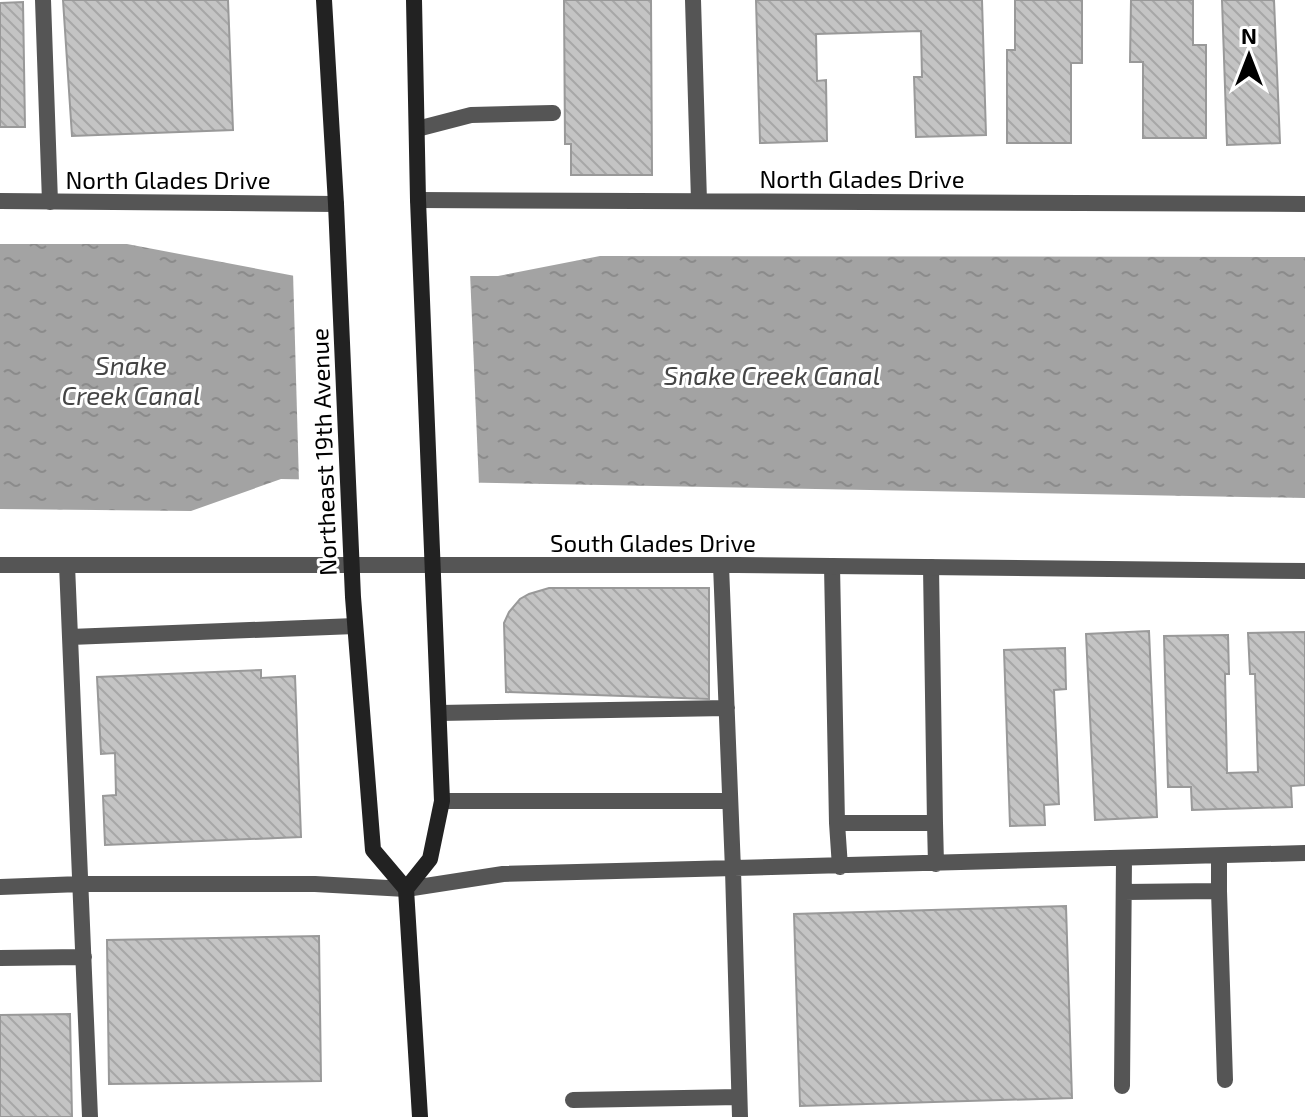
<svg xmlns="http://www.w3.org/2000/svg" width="1305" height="1117" viewBox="0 0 1305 1117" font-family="'Exo 2',sans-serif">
	<defs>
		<pattern id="water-ripples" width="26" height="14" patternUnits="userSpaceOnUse" patternTransform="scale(2)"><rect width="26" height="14" fill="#a3a3a3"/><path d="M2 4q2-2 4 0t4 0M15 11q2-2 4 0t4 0" fill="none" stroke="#8b8b8b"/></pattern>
		<pattern id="building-back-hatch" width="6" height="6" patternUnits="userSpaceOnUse" patternTransform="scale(2)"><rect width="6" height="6" fill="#c4c4c4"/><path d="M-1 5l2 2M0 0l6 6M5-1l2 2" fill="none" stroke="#a7a7a7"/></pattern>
	</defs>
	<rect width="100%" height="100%" fill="#fff"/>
	<!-- water -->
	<path fill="url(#water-ripples)" d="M0 244H127L295 276H498L600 256 1305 257V498L281 479 191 511 0 509Z"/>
	<!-- pier -->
	<path fill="#fff" d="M293 272H470L479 486 299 483Z"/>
	<!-- building -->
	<path fill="url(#building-back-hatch)" stroke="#999" stroke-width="2" d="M63 0H228L233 130 72 136Z
		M564 0H651L652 175H571V144H565Z
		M756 0H982L986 135 916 137 914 77H922L921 31 816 34 817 81 826 80 827 141 760 143Z
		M1015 0H1082V63H1071V143H1007V50H1015Z
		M1131 0H1193V45H1206V138H1143V62H1130Z
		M1222 0H1274L1280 143 1227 145Z
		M23 2 25 127H0V3Z
		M549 588H709V699L506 692 504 623 509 612 520 599 529 594Z
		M1149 631 1157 817 1095 820 1086 634Z
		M1305 632V785L1291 786 1292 807 1192 810 1191 787H1168L1164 636 1228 635 1229 674H1225L1227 773 1258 772 1255 674H1250L1248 633Z
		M1065 648 1066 689 1054 690 1059 804 1044 805 1045 825 1010 826 1004 650Z
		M261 670V678L295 676 301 837 105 845 103 796 116 795 115 753 101 754 97 677Z
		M1066 906 1072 1098 800 1106 794 914Z
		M319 936 321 1081 109 1084 107 940Z
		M70 1014 72 1117H0V1015Z"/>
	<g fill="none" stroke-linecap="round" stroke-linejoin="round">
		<!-- lane -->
		<path stroke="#555" stroke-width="16" d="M43 0 50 202
			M417 129 471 115 553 113
			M67 565 90 1117
			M721 565 733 870 740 1117
			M832 566 837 823H935L931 567
			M70 637 355 626
			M439 713 727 708
			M442 801H730
			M837 823 840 867
			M935 823 936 864
			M0 887 81 884H315L406 889 503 874 1305 853
			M1219 891 1225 1080
			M1124 892 1219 891V856
			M0 958 84 957
			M1122 1086 1124 859
			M573 1100 739 1097"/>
		<!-- street -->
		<path stroke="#555" stroke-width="16" d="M693 0 699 201
			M418 200 1305 204
			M0 201 336 204
			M0 565H737L1305 571"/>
		<!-- secondary -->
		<path stroke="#222" stroke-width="16" d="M324 0 336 204 353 597 373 850 406 889 420 1117
			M406 889 430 859 442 801 418 200 414 0"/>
	</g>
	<g text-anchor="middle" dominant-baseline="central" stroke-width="6" stroke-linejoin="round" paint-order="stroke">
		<!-- street labels -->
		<g font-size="24" fill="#000" stroke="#fff">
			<text x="862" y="178">North Glades Drive</text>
			<text x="168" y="179">North Glades Drive</text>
			<text transform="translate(323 452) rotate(-92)">Northeast 19th Avenue</text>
			<text x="653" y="542">South Glades Drive</text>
		</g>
		<!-- water labels -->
		<g font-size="26" font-style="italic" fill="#444" stroke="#fff">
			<text x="131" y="364">Snake<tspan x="131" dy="30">Creek Canal</tspan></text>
			<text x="772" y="374">Snake Creek Canal</text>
		</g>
	</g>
	<!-- north arrow -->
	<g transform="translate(1249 56)" stroke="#ffffff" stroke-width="6" paint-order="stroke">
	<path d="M0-6L14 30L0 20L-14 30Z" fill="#000000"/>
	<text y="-12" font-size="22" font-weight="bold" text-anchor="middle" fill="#000000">N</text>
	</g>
</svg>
